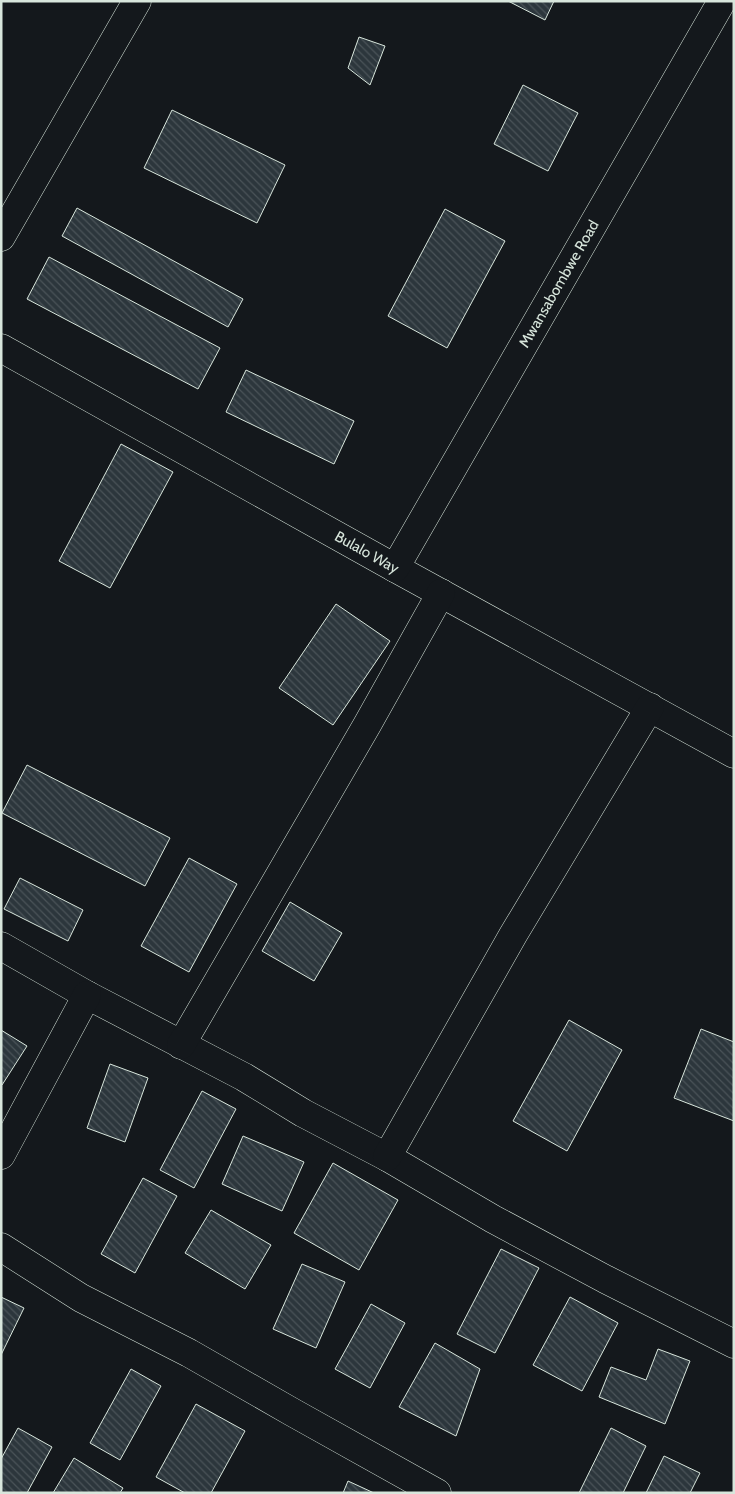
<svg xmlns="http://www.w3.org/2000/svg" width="735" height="1494" viewBox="0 0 735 1494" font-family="Cabin,sans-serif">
	<defs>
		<pattern id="building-back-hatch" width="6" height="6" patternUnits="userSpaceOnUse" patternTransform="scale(1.25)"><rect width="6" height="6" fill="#2c363c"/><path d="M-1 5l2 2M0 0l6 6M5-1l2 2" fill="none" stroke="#4a5358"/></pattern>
	</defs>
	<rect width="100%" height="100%" fill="#14181c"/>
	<!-- building -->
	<path fill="url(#building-back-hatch)" stroke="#d8e6dc" d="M508 1H554L545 20Z
		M359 37 385 46 370 85 348 68Z
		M523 85 578 113 548 171 494 144Z
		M172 110 285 165 257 223 144 168Z
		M77 208 243 299 228 327 62 236Z
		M445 209 505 241 447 348 388 316Z
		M49 257 220 348 198 389 27 299Z
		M246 370 354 421 334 464 226 412Z
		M121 444 173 472 110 588 59 561Z
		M336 604 390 641 333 725 279 688Z
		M27 765 170 838 145 886 2 813Z
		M189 858 237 884 189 972 141 946Z
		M20 878 83 910 68 941 4 909Z
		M290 902 342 933 314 981 262 951Z
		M569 1020 622 1050 567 1151 513 1121Z
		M701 1029 734 1042V1121L674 1098Z
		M1 1030 27 1046 2 1085 1 1084Z
		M110 1064 148 1078 125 1142 87 1128Z
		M202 1091 236 1109 194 1188 160 1170Z
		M243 1136 304 1162 282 1211 222 1184Z
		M333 1163 398 1200 359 1270 294 1233Z
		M143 1178 177 1196 135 1273 101 1254Z
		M211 1210 271 1245 245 1289 185 1253Z
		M501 1249 539 1268 495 1353 457 1334Z
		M302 1264 345 1282 316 1348 273 1329Z
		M1 1297 24 1308 1 1355Z
		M570 1297 618 1323 582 1391 533 1365Z
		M371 1304 405 1323 370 1388 335 1369Z
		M435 1343 480 1369 456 1436 399 1407Z
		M658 1349 690 1361 665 1424 599 1397 611 1367 646 1380Z
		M131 1369 161 1386 120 1460 90 1443Z
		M196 1404 245 1431 211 1493H185L156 1477Z
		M18 1428 52 1447 27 1493H1V1459Z
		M611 1428 646 1446 623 1493H579Z
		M664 1456 700 1473 690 1493H646Z
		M74 1458 123 1488 120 1493H53Z
		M348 1481 374 1493H343Z"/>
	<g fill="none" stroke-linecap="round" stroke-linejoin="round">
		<defs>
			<g id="minor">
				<path d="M1 237 137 1"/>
				<path id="s1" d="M1 348 395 568 734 754"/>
				<path id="s2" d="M395 568 722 1"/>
				<path d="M1 946 87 995 244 1077 303 1113 387 1157 493 1219 605 1279 734 1344"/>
				<path d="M181 1045 367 725 441 593"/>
				<path d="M1 1155 87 995"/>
				<path d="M387 1157 513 935 650 707"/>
				<path d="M1 1247 81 1298 189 1353 292 1412 437 1493"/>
			</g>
		</defs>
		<!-- minor casing -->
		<use href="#minor" stroke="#d8e6dc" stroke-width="29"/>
		<!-- minor -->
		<use href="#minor" stroke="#14181c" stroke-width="28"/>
	</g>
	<g text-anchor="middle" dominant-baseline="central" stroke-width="4" stroke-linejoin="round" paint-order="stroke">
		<!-- street labels -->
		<g font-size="15" fill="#d8e6dc" stroke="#14181c">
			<text stroke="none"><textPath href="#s2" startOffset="328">Mwansabombwe Road</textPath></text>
			<text stroke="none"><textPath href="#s1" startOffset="419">Bulalo Way</textPath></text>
		</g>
	</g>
	<!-- border -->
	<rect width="735" height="1494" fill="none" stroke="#d8e6dc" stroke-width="5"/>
</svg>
